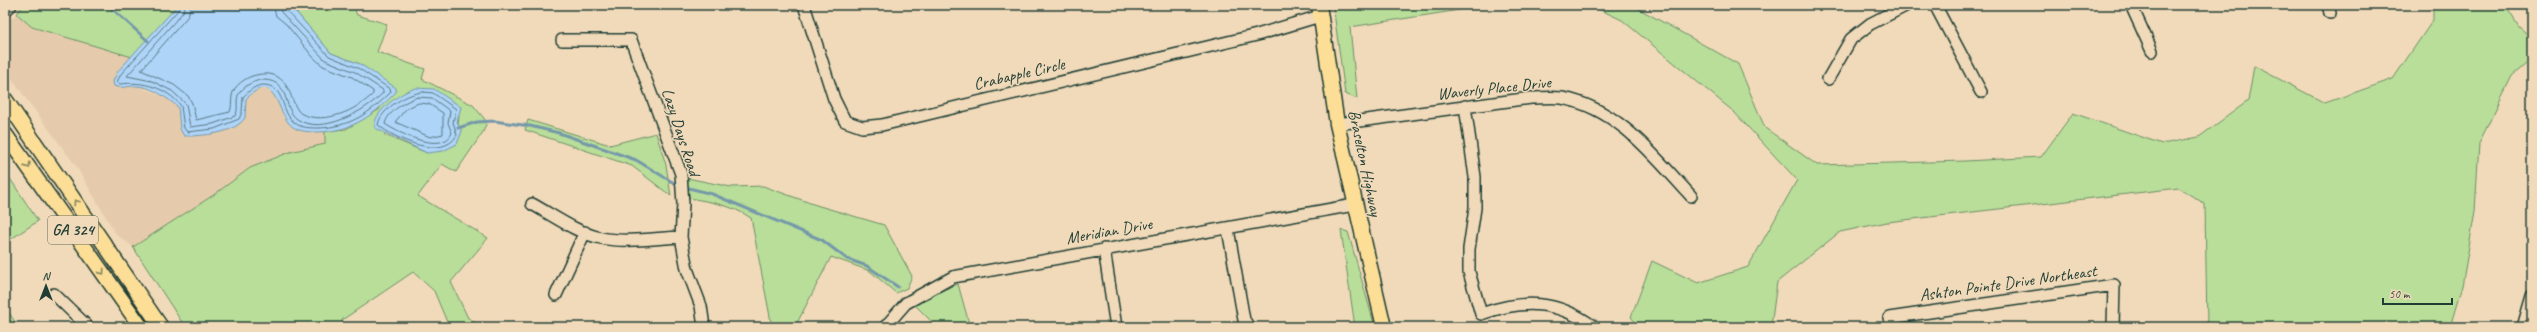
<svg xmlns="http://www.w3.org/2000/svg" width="2537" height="332" viewBox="0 0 2537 332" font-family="Caveat,sans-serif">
	<rect width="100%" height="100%" fill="#f1dab9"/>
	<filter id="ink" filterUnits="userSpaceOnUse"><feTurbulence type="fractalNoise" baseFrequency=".025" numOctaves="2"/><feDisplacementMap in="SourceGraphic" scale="8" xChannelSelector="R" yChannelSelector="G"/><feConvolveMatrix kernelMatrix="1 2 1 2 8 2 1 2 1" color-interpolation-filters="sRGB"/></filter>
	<g filter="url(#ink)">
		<!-- built -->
		<path fill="#e5cbab" d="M17 14 32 27 132 57 118 72 119 88 138 86 167 98 178 107 180 129 184 136 215 133 246 113V99L252 93 260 89 269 90 278 99 283 117 308 132 325 131V144L290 152 250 168 215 194 133 247 116 234 76 166 5 70V23Z"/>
		<!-- green -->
		<path fill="#b8de99" stroke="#6c8e66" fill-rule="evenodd" d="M23 5H178L132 57 32 27 17 14Z
			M286 5H353L357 15 387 24 377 52 425 69 422 79 473 105 487 122 483 132 456 172 442 164 418 196 488 238 451 282 468 318 482 327H449L434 291 413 272 342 320 344 327H185L133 247 215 194 250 168 290 152 325 144V131L346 129 380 109 373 74 360 64 331 53 297 13ZM408 90 459 116 458 125 427 153 385 135 383 110Z
			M1333 5H1492L1350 27 1357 99 1345 94Z
			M1590 5H1632L1738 64 1765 128 1817 165 1965 161 2041 157 2073 113 2162 144 2199 137 2248 101 2254 66 2325 103 2393 79 2433 20V5H2505L2519 27 2532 38V59L2512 76 2479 143 2475 212 2462 286 2450 327H2207L2205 204 2179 188 1887 222 1840 232 1777 282 1771 327H1639L1631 317 1652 261 1698 283 1748 267 1797 180 1734 112 1622 20Z
			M528 120 610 145 656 133 666 165 671 196 632 166 525 130Z
			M5 171 38 221 5 243Z
			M687 178 731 187 763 186 816 205 884 225 912 276 907 288 896 293 870 271 831 257 795 327H772L751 218C732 205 711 202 689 198Z
			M1341 230 1348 232 1375 327H1355Z
			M958 284 970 327H937L915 305 933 294Z
			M5 306 18 327H5Z"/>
		<!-- water -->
		<path fill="#aed4f8" stroke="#7598aa" d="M178 5H286L297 13 331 53 360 64 396 88V92C374 115 353 131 319 132 311 132 300 132 293 127 276 116 277 67 246 99L245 118C234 134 202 136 184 136L180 129 178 107C167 98 151 86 136 86 128 86 121 89 114 86L113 81 118 71Z
			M416 88 434 89 461 107 457 122 462 131 457 144 443 151 427 153 375 128C371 112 403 91 416 88Z"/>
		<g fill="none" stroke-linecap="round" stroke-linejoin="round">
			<!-- shore -->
			<path stroke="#587982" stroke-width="1" d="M180 5 179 9 121 74 117 82 120 84C143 81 166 87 181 106L184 128 187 132 214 129 239 119 242 112 243 97C249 91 255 85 264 85 286 86 280 113 295 123 301 128 311 128 319 128 349 127 369 114 391 92L390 89 358 68 329 56 285 9 284 5
				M185 5 183 12 127 76 152 81 172 91 186 104 190 127 213 124 235 116C240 109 234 99 240 92 246 85 254 80 264 80 291 81 282 108 297 119 322 136 365 111 383 93V90L355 72 325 60 281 12 279 5
				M191 5 188 16 141 70 174 85 188 96 192 103 196 120 230 112C232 107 231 102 232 96 233 86 246 77 256 75 293 66 289 108 302 114 325 125 357 110 373 94V91L352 77 323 66 313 57 286 24 276 16 273 5
				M424 92 433 93 456 109 453 122 457 135C443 161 395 139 378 125 380 109 409 92 424 92Z
				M418 97 432 98 450 111 448 123 452 133C443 155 398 133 385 124 387 112 407 100 418 97Z
				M419 103 429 104 443 113V134L430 137 395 122 406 109Z"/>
			<!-- stream -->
			<path stroke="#7598aa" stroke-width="3" d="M108 5 148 41
				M458 128 477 122 494 121 530 126 559 133 636 160 674 183
				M689 188 712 194 822 240 847 259 867 266 898 287"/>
			<defs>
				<path id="minor" d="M804 5 834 99 845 121 862 127 882 125 1257 35 1320 16
					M1935 5 1981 92
					M2131 5 2152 51
					M2328 5 2330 13
					M5 11 11 5
					M562 40H631L681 174 683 204 681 237 687 269 701 306 704 327
					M1828 79 1851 39 1870 24 1907 5
					M1465 106 1475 177V208L1469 249V272L1481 314C1524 299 1557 300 1594 327
					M1337 124 1531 98C1541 98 1552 97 1562 98 1618 108 1654 156 1691 196
					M532 204C554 216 577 233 601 238 627 243 655 238 681 237
					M1228 229 1244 320 1249 327
					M1104 249 1116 327
					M54 294 88 327
					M556 295 585 232
					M1889 318 2114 285 2113 327
					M885 327 906 303 953 277 1354 205
					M2523 327 2532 296"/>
				<path id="major" d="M1319 5 1337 124 1384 327
					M5 99 161 327
					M5 134 141 327"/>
			</defs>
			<!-- minor casing -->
			<use href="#minor" stroke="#1f3d34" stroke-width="14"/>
			<!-- major casing -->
			<use href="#major" stroke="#1f3d34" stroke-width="17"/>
			<!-- minor -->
			<use href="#minor" stroke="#f1dab9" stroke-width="11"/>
			<!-- major -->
			<use href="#major" stroke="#fdde96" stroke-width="14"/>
		</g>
		<!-- one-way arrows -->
		<defs><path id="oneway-chevron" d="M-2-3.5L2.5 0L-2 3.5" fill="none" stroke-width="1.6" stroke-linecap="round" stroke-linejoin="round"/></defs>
		<g stroke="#838560">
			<use href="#oneway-chevron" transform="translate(28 166) rotate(55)"/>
			<use href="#oneway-chevron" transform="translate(76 202) rotate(-124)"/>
			<use href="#oneway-chevron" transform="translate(102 272) rotate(55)"/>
		</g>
	</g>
	<g text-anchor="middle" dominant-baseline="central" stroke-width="3" stroke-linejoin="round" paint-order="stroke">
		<!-- shield labels -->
		<rect fill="#f1dab9" stroke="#5e6c5c" stroke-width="1" x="48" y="216" width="50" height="28" rx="3"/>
		<g font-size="16" font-weight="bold" fill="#1f3d34">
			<text x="73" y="230">GA 324</text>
		</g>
		<!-- street labels -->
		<g font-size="17" fill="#1f3d34" stroke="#f1dab9">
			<text transform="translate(1019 74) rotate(-13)">Crabapple Circle</text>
			<text transform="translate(1494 88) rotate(-6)">Waverly Place Drive</text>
			<text transform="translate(681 132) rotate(72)">Lazy Days Road</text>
			<text transform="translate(1365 163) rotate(78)">Braselton Highway</text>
			<text transform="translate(1109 231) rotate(-10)">Meridian Drive</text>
			<text transform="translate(2008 283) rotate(-8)">Ashton Pointe Drive Northeast</text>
		</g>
	</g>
	<!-- margin -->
	<rect width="2537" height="332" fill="none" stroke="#f1dab9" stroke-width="20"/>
	<rect x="10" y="10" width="2517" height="312" fill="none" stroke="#1f3d34" stroke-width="1.5" filter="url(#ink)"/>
	<!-- north arrow -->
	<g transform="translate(46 286)" stroke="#f1dab9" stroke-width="3" paint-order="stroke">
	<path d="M0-3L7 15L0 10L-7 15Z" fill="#1f3d34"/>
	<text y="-6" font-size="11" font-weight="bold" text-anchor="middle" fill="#1f3d34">N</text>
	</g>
	<!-- scale -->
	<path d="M2383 298v6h69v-6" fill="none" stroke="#1f3d34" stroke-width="2"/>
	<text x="2389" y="298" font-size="12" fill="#1f3d34" stroke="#f1dab9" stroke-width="3" paint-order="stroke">50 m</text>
</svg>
